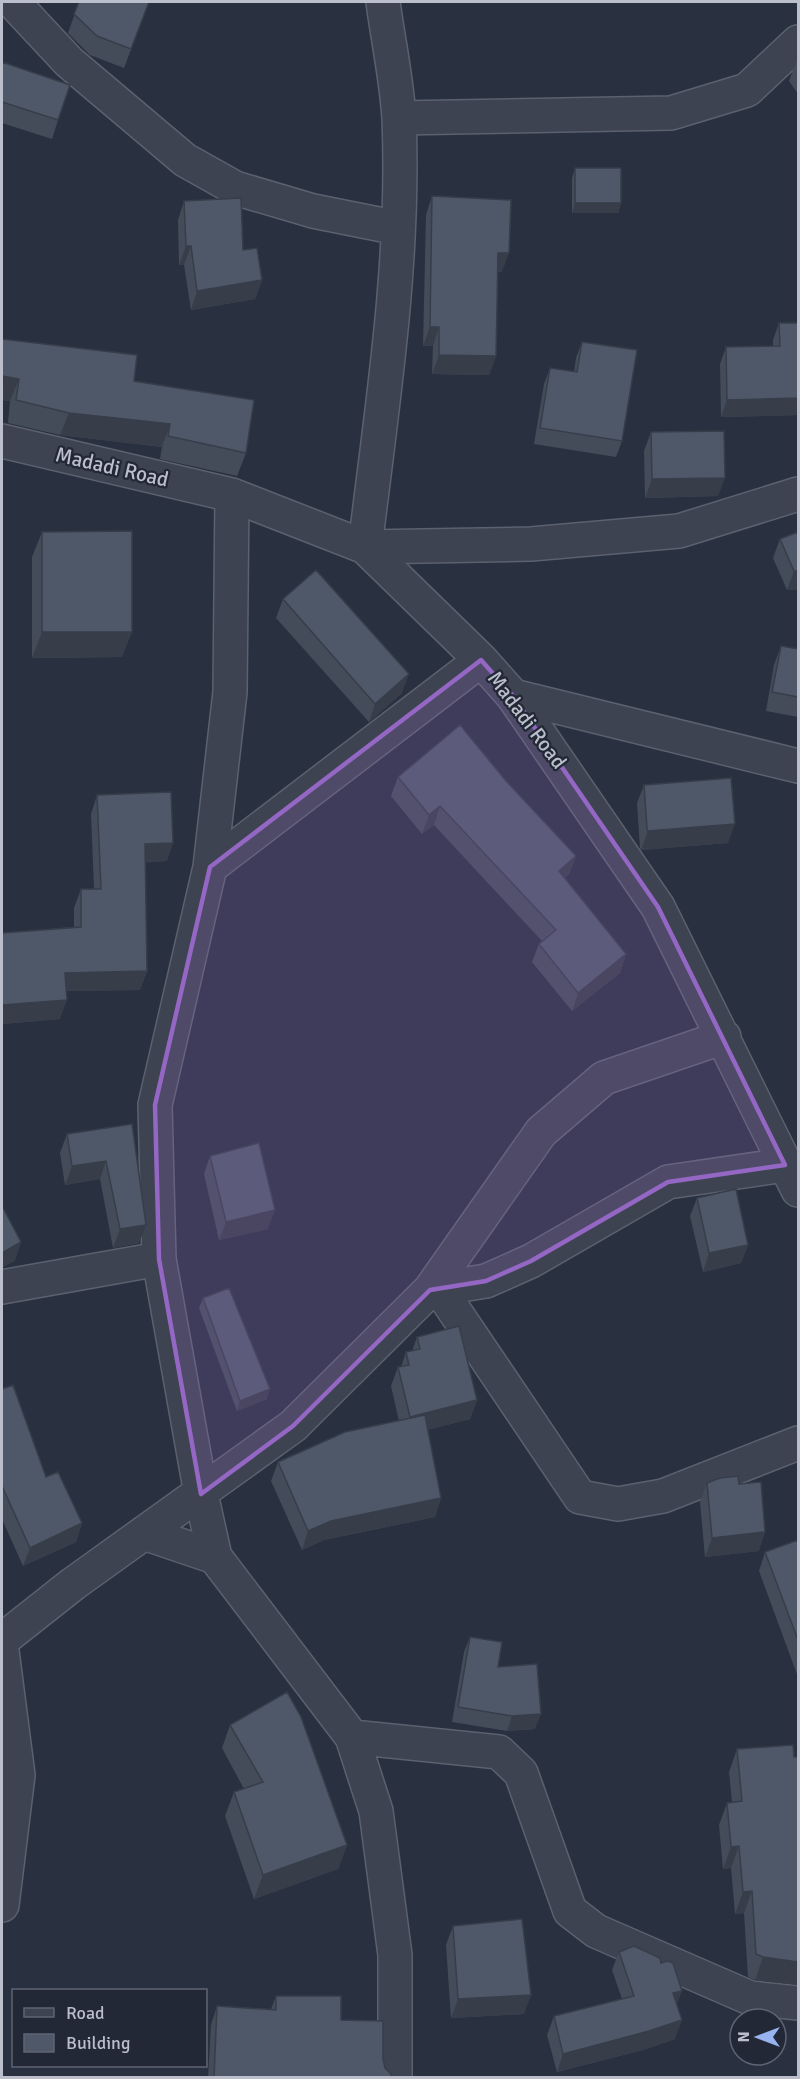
<svg xmlns="http://www.w3.org/2000/svg" width="800" height="2079" viewBox="0 0 800 2079" font-family="Signika,sans-serif">
	<rect width="100%" height="100%" fill="#293140"/>
	<g fill="none" stroke-linecap="round" stroke-linejoin="round">
		<defs>
			<path id="minor" d="M13 2 69 62 185 160 235 188 313 211 398 228
				M383 2C388 40 397 81 399 119 405 262 382 406 365 547L531 544 679 531 798 494
				M399 118 671 113 747 90 798 42
				M2 441 232 495 365 547 481 660 513 696 658 907 798 1190
				M232 495 230 692 210 867 155 1105 159 1259 201 1494 215 1557 352 1737 376 1811 395 1955V2078
				M513 696 798 766
				M210 867 481 660
				M2 1287 159 1259
				M439 1288 580 1497 618 1504 663 1496 798 1443
				M430 1290 486 1281 531 1261 668 1182 785 1165
				M144 1533 215 1557
				M2 1640 73 1584 293 1426 430 1290 541 1132 604 1078 724 1037
				M2 1651 18 1775 2 1905
				M352 1737 499 1752 521 1773 570 1911 596 1931 750 1998 798 2003"/>
		</defs>
		<!-- minor casing -->
		<use href="#minor" stroke="#5b616e" stroke-width="36"/>
		<!-- minor -->
		<use href="#minor" stroke="#3d4350" stroke-width="33"/>
	</g>
	<!-- wall -->
	<path fill="#444c5a" d="M79 2H149L124 68 90 55 68 33Z
		M798 60V94L789 81 796 62Z
		M2 62 58 120 52 139 2 123Z
		M575 168 621 203 618 213H572V178Z
		M432 196 502 272H498L496 356 489 375 432 374 433 346H423L426 215Z
		M184 201 243 250 262 280 255 299 191 310 184 265H179L178 220Z
		M779 323H798V415L721 417 720 364 726 347 773 346V340Z
		M2 339 134 381 246 453 237 476 160 459 162 447 60 435 8 423 10 401 2 400Z
		M582 342 622 441 616 457 534 444 544 384 550 368 574 372 576 358Z
		M651 432 718 496 645 498 644 451Z
		M42 532 122 657 32 658V557Z
		M798 532V590H787L773 558 780 539Z
		M283 599 402 693 369 722 276 618Z
		M781 646 798 649V717L766 711 774 665Z
		M398 777 506 781 576 856 569 874 565 878 626 954 620 973 572 1011 532 962 539 944 542 941 434 825 422 834 391 796Z
		M644 785 728 843 641 850 640 848 637 803Z
		M97 795 167 861 145 862 147 971 140 990 67 991 60 1019 2 1024V933L74 927V908L81 889H94L91 814Z
		M132 1124 139 1243 113 1248 100 1179 65 1185 60 1153 67 1134Z
		M210 1156 268 1229 219 1240 204 1174Z
		M697 1198 748 1245 741 1263 703 1272 690 1216Z
		M203 1298 267 1399 237 1411 199 1308Z
		M417 1337 477 1400 470 1419 427 1430 441 1498 435 1517 324 1540 302 1550 271 1481 278 1462 399 1421 391 1386 398 1367H401L406 1352 412 1351Z
		M2 1389 46 1477 82 1523 76 1542 23 1566 2 1519Z
		M707 1483 739 1484 759 1551 705 1557 700 1502Z
		M798 1540V1677L759 1571 765 1552Z
		M470 1637 498 1667 535 1729 507 1731 452 1722 464 1652Z
		M230 1725 347 1845 338 1869 254 1899 225 1816 234 1792 244 1789 222 1748Z
		M737 1749 794 1757H798V1985L755 1980 748 1977 744 1913 735 1914 731 1868 723 1869 719 1825 727 1803 732 1802 729 1772Z
		M453 1926 524 2014 451 2018 446 1945Z
		M619 1952 661 1963 677 2005 675 2039 643 2050 557 2072 547 2035 554 2016 622 1999 612 1970Z
		M276 1996 341 2020 383 2059 385 2068 391 2078H208L211 2025 217 2006 271 2009Z"/>
	<!-- shaded-wall -->
	<path fill="#373e4a" d="M575 203H621L618 213H572Z
		M186 246H191L184 265H179Z
		M498 253H509L502 272 491 271Z
		M262 280 255 299 191 310 197 291Z
		M430 327H439L433 346H423Z
		M439 355 496 356 489 375 432 374Z
		M2 376 19 379 10 401 2 400Z
		M798 398V415L721 417 727 400Z
		M69 413 170 424 162 447 60 435Z
		M725 478 718 496 645 498 652 479Z
		M794 571H798V590H787Z
		M42 632H132L122 657 32 658Z
		M409 674 402 693 369 722 375 704Z
		M440 806 434 825 422 834 429 815Z
		M735 824 728 843 641 850 648 831Z
		M173 843 167 861 138 863 145 844Z
		M576 856 569 874 552 890 559 871Z
		M626 954 620 973 572 1011 578 993Z
		M147 971 140 990 58 991 65 973Z
		M67 1000 60 1019 2 1024V1005Z
		M106 1161 100 1179 65 1185 72 1166Z
		M275 1210 268 1229 219 1240 226 1222Z
		M146 1225 139 1243 113 1248 120 1229Z
		M21 1242 15 1261 2 1268V1253Z
		M748 1245 741 1263 703 1272 709 1253Z
		M270 1389 267 1399 237 1411 240 1401Z
		M477 1400 470 1419 403 1436 410 1417Z
		M441 1498 435 1517 324 1540 302 1550 308 1531 331 1521Z
		M82 1523 76 1542 23 1566 30 1548Z
		M765 1532 759 1551 705 1557 712 1538Z
		M541 1714 535 1729 507 1731 512 1716Z
		M347 1845 338 1869 254 1899 263 1875Z
		M739 1846 731 1868 723 1869 731 1847Z
		M752 1891 744 1913 735 1914 743 1892Z
		M763 1957 798 1962V1985L755 1980Z
		M682 1991 675 2009 673 1993Z
		M531 1995 524 2014 451 2018 458 1999Z
		M682 2020 675 2039 643 2050 557 2072 563 2054Z"/>
	<!-- building -->
	<path fill="#4f5869" stroke="#373e4a" stroke-width="1.5" d="M79 2H149L131 49 97 36 74 14Z
		M2 62 70 85 58 120 2 102Z
		M575 168H621V203H575Z
		M432 196 511 200 509 253H498L496 356 439 355V327H430Z
		M241 198 243 250 257 248 262 280 197 291 191 246H186L184 201Z
		M779 323H798V398L727 400 726 347 780 346Z
		M2 339 137 355 134 381 254 400 246 453 168 436 170 424 69 413 16 400 19 379 2 376Z
		M582 342 637 350 622 441 540 428 550 368 577 372Z
		M724 431 725 478 652 479 651 432Z
		M132 531V632H42V532Z
		M798 532V571H794L780 539Z
		M316 570 409 674 375 704 283 599Z
		M781 646 798 649V697L772 692Z
		M460 725 506 781 576 856 559 871 626 954 578 993 539 944 556 930 440 806 429 815 398 777Z
		M731 778 735 824 648 831 647 829 644 785Z
		M171 792 173 843 145 844 147 971 65 973 67 1000 2 1005V933L81 927V889H101L97 795Z
		M132 1124 146 1225 120 1229 106 1161 72 1166 67 1134Z
		M259 1143 275 1210 226 1222 210 1156Z
		M736 1189 748 1245 709 1253 697 1198Z
		M2 1206 21 1242 2 1253Z
		M229 1288 270 1389 240 1401 203 1298Z
		M459 1326 477 1400 410 1417 398 1367 409 1365 406 1352 420 1349 417 1337Z
		M13 1385 46 1477 58 1472 82 1523 30 1548 2 1486V1389Z
		M425 1415 441 1498 331 1521 308 1531 278 1462 345 1432Z
		M738 1476 739 1484 761 1482 765 1532 712 1538 707 1483 720 1478Z
		M798 1540V1640L765 1552Z
		M470 1637 502 1642 498 1667 537 1664 541 1714 512 1716 458 1707Z
		M287 1692 301 1717 347 1845 263 1875 234 1792 263 1782 230 1725Z
		M793 1745 794 1757H798V1962L763 1957 756 1954 752 1891 743 1892 739 1846 731 1847 727 1803 742 1801 737 1749Z
		M522 1919 531 1995 458 1999 453 1926Z
		M634 1946 660 1958 661 1963 667 1961 673 1963 682 1991 673 1993 682 2020 649 2031 563 2054 554 2016 634 1996 619 1952Z
		M276 1996H341V2020L383 2021V2059L385 2068 391 2074V2078H214L217 2006 276 2010Z"/>
	<!-- marked area -->
	<path fill="#9467c4" fill-opacity="0.2" stroke="#9467c4" stroke-width="4.5" stroke-linejoin="round" d="M481 660 513 696 658 907 785 1165 668 1182 531 1261 486 1281 430 1290 293 1426 201 1494 159 1259 155 1105 210 867Z"/>
	<g text-anchor="middle" dominant-baseline="central" stroke-width="4.5" stroke-linejoin="round" paint-order="stroke">
		<!-- street labels -->
		<g font-size="21" fill="#babfcb" stroke="#222836">
			<text transform="translate(112 467) rotate(13)">Madadi Road</text>
			<text transform="translate(527 720) rotate(53)">Madadi Road</text>
		</g>
	</g>
	<!-- border -->
	<rect width="800" height="2079" fill="none" stroke="#babfcb" stroke-width="6"/>
	<!-- legend -->
	<rect x="12" y="1989" width="195" height="78" fill="#222836" stroke="#5f6472" stroke-width="1.5"/>
	<rect x="24" y="2008" width="30" height="9" fill="#3d4350" stroke="#5f6472" stroke-width="1.5"/>
	<text x="66" y="2019" font-size="18" fill="#babfcb">Road</text>
	<rect x="24" y="2034" width="30" height="18" fill="#4f5869" stroke="#5f6472" stroke-width="1.5"/>
	<text x="66" y="2049" font-size="18" fill="#babfcb">Building</text>
	<!-- north arrow -->
	<g transform="translate(758 2037) rotate(270)"><circle r="28" fill="#222836" stroke="#5f6472" stroke-width="1.5"/>
	<path d="M0-4.5L10 22L0 15L-10 22Z" fill="#99b3f0"/>
	<text y="-9" font-size="16" font-weight="bold" text-anchor="middle" fill="#babfcb">N</text>
	</g>
</svg>
